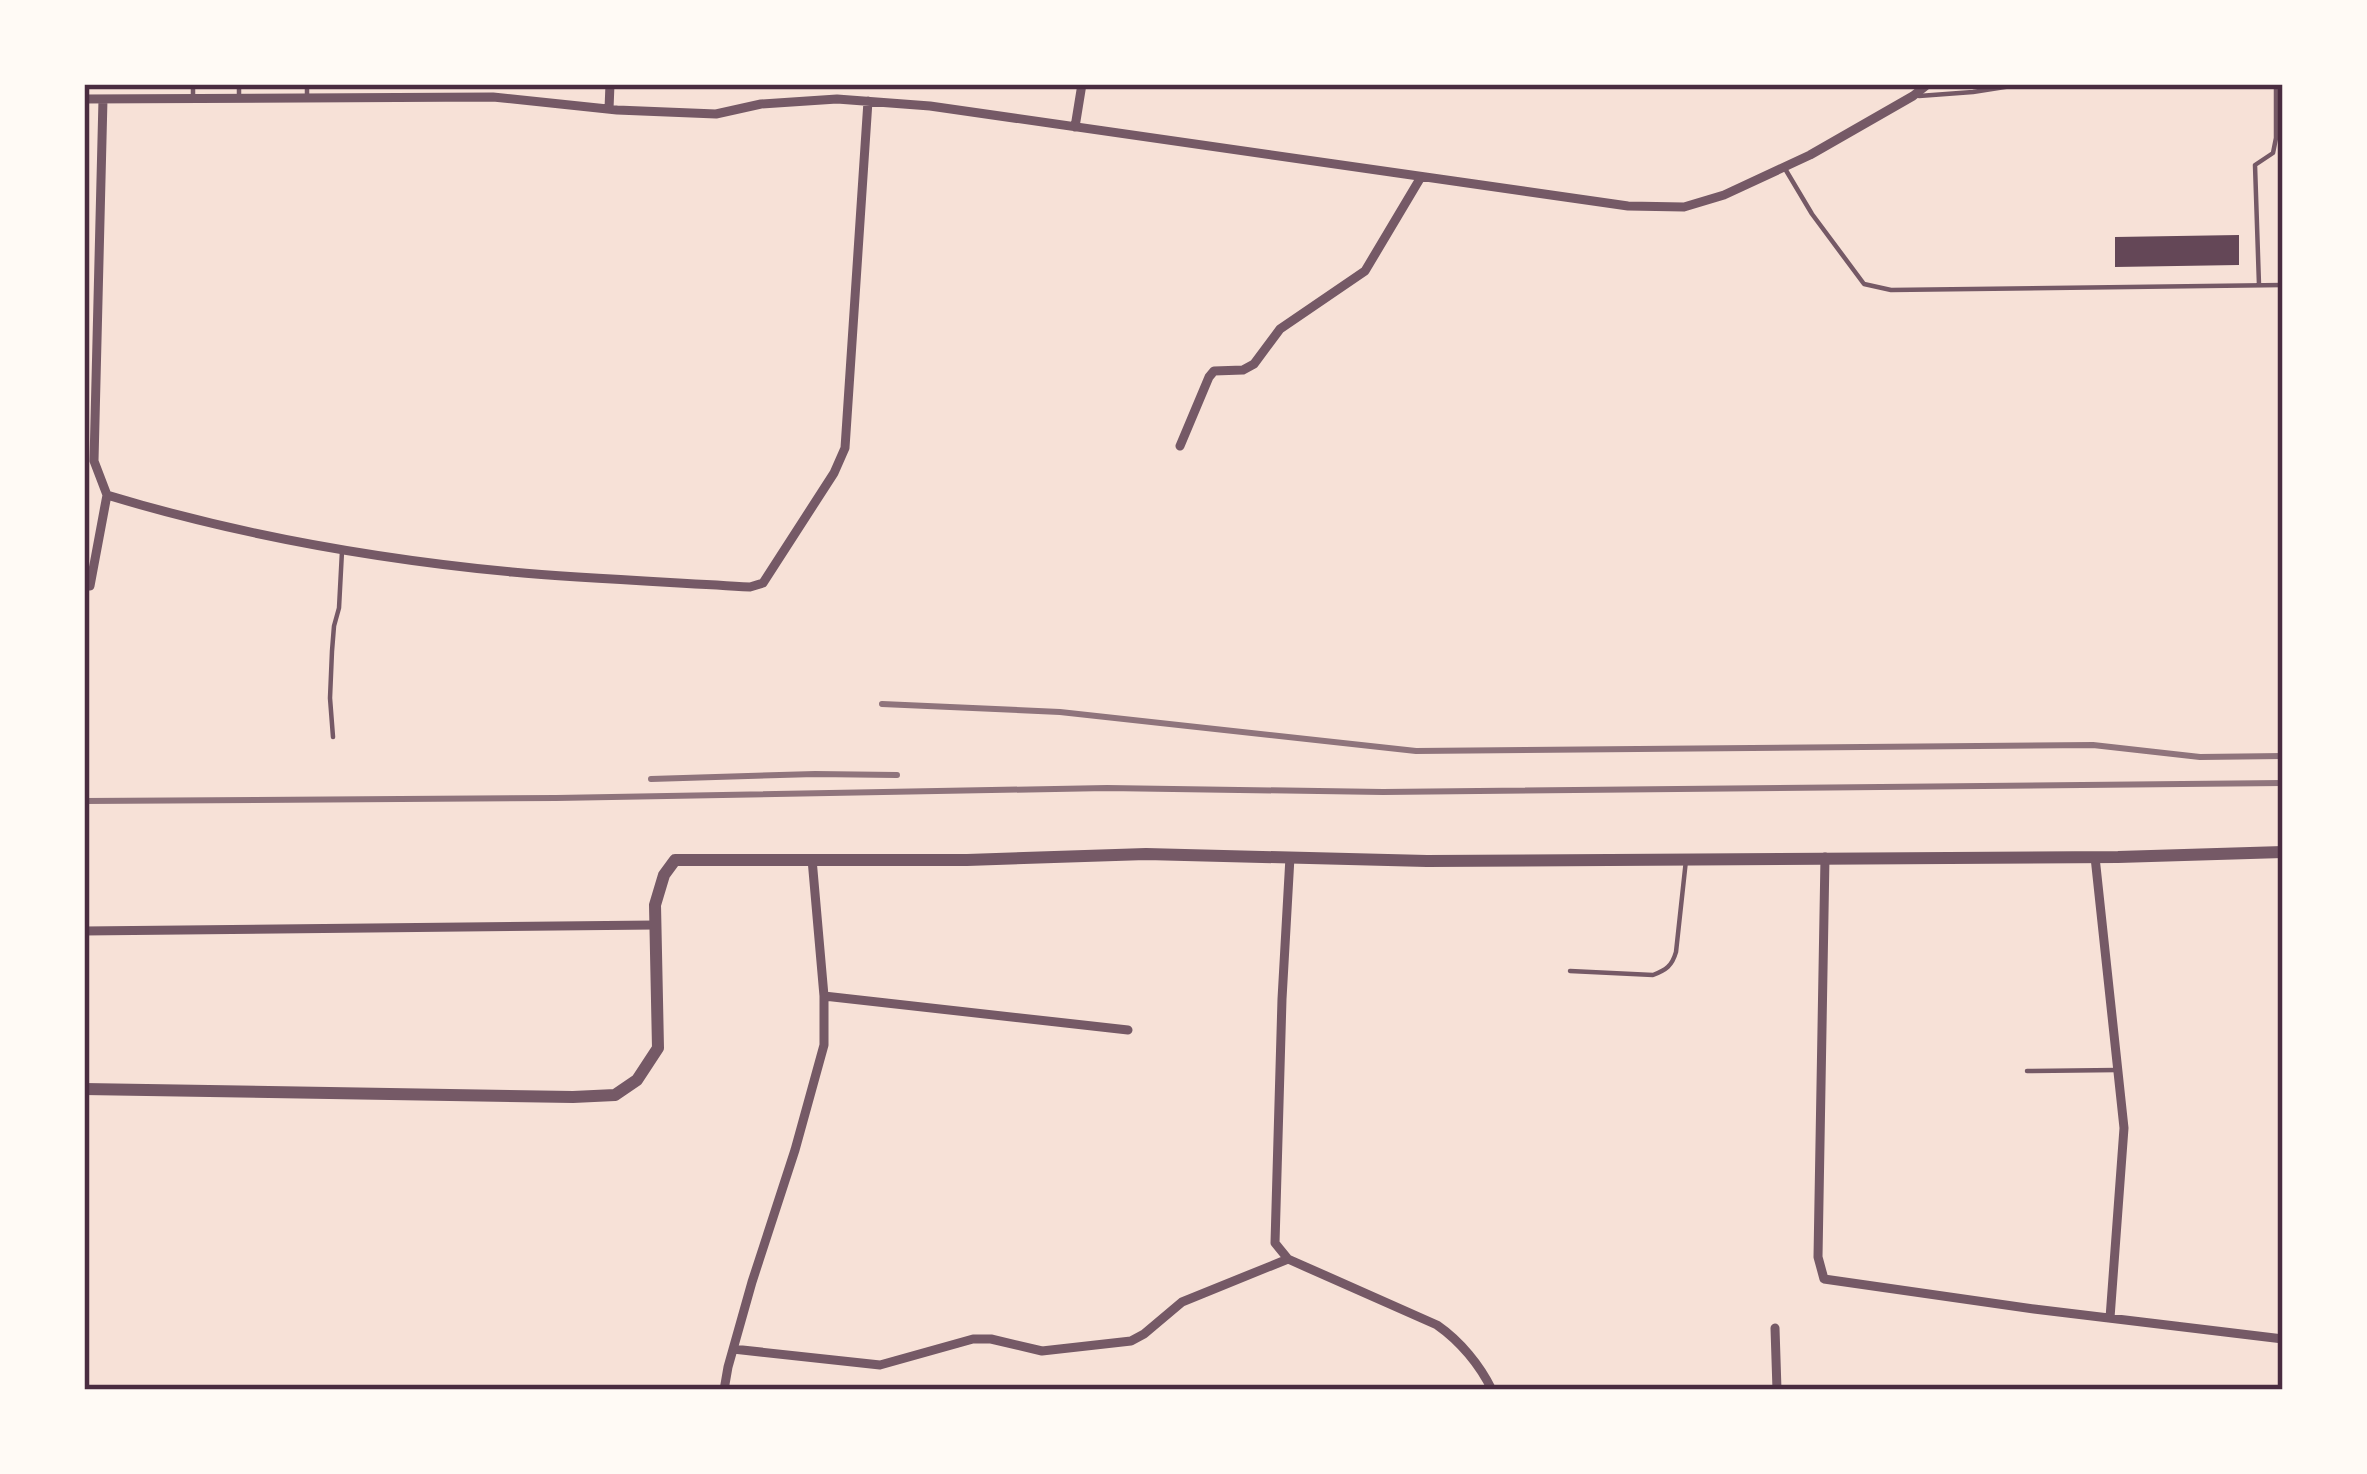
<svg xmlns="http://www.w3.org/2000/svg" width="2367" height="1474" viewBox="0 0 2367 1474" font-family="'Open Sans',sans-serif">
	<rect width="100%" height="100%" fill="#f7e1d7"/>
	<!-- building -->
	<path fill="#644757" d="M2239 235V265L2115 267V237Z"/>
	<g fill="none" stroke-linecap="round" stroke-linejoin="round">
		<!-- service -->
		<path stroke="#755966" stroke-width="4.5" d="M307 84V96
			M1919 96 1973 92 2024 84
			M239 97V84
			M193 98V84
			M1784 167 1812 214 1864 284 1891 290 2283 285
			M2259 285 2255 165 2273 153 2276 138V84
			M333 737 330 698 332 651 334 626 339 608 342 551
			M1570 971 1653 975C1666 970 1672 966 1676 952L1686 860
			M2027 1071 2117 1070"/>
		<!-- minor -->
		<path stroke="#755966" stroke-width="9" d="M84 99 493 97 617 110 716 114 761 104 837 99 930 106 1628 206 1684 207 1724 195 1810 155 1913 96 1928 84
			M609 109 610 84
			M1075 127 1082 84
			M1180 446 1209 377 1214 371 1243 370 1254 364 1280 329 1365 271 1421 177
			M107 495C239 535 376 559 512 572 591 579 671 582 750 587L763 583 834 473 845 448 868 101
			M90 586 107 495 94 461 103 99
			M1290 857 1282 999 1275 1243 1288 1259 1437 1325C1460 1341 1480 1365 1492 1390
			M1825 857 1818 1257 1824 1279 2034 1309 2283 1339
			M2095 857 2124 1128 2110 1318
			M84 931 655 925
			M824 996 1128 1030
			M1775 1328 1777 1390
			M733 1349 880 1365 973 1339H991L1042 1351 1131 1341 1144 1334 1182 1302 1288 1259
			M724 1390 728 1367 752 1282 795 1150 824 1045V996L812 859"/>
		<!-- tertiary -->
		<path stroke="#755966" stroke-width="12" d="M84 1089 573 1097 615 1095 637 1080 658 1048 655 905 664 875 675 860H967L1146 854 1427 861 2118 857 2283 852"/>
		<!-- rail -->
		<path stroke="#8f747c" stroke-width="6" d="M882 704 1060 712 1416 751 2093 745 2200 757 2283 756
			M651 779 815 774 897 775
			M84 801 556 798 1107 788 1383 792 2283 783"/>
	</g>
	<!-- border -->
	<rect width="2367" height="1474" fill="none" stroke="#fffaf5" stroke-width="174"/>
	<rect x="87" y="87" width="2193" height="1300" fill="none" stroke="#4a2c40" stroke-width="4.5"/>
</svg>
